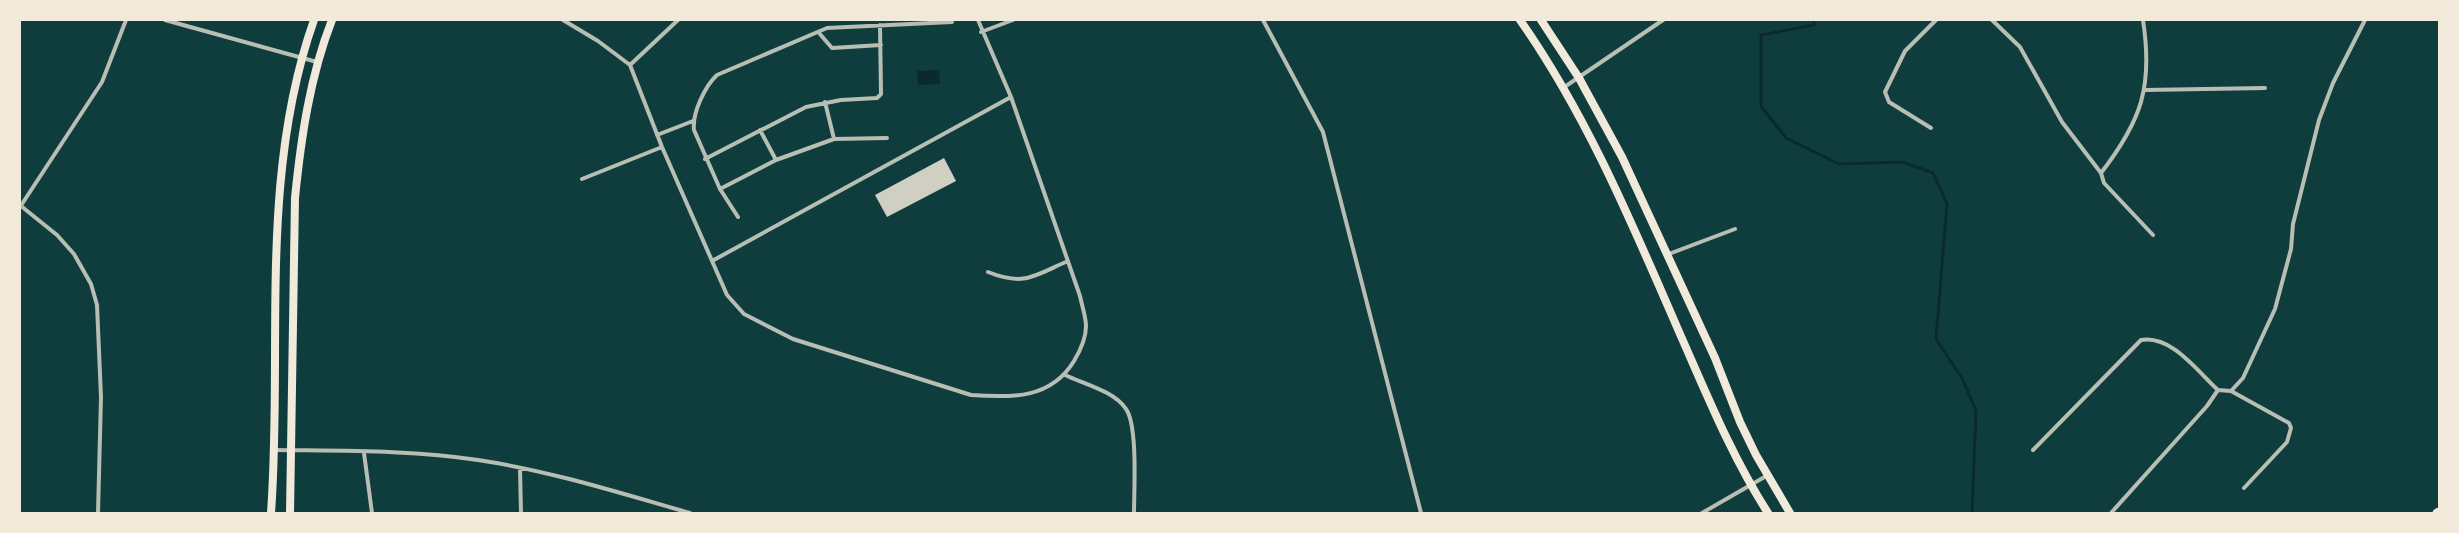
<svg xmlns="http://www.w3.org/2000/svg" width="2459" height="533" viewBox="0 0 2459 533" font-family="'Alegreya Sans',sans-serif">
	<rect width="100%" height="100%" fill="#0f3d3e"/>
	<!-- water -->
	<path fill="#0a2a2b" d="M939 70 940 84 918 85 917 71Z"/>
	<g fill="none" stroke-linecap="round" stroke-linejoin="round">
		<!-- stream -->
		<path stroke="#0a2a2b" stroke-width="3" d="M1814 20V25L1761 35V106L1786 138 1839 164 1903 162 1933 173 1947 204 1936 339 1963 380 1976 411 1972 513"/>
	</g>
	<!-- building -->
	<path fill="#cfcfc3" d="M944 158 956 181 887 217 875 195Z"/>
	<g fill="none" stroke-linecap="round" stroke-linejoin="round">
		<!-- minor -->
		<path stroke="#b8beb3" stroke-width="4" d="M165 20 317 62
			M563 20 598 41 630 65 662 147 727 295 744 314 793 339 971 395C1012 398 1051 399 1074 361 1080 351 1086 338 1086 326 1086 317 1082 306 1080 296L1011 97 978 20
			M1263 20 1323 132 1421 513
			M1992 20 2020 47 2062 122 2101 173 2104 183 2153 235
			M981 32 1013 20
			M819 33 832 48 881 45
			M630 65 678 20
			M1563 88 1663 20
			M2145 90 2265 88
			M825 102 834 139
			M1931 128 1889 102 1885 92 1905 51 1936 20
			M760 130 776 160
			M657 135 693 121
			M705 159 806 107 841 100 877 98 881 94 880 25
			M2101 173C2142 120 2153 86 2143 20
			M582 179 662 147
			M720 189 776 160 834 139 887 138
			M21 206 57 235 74 254 91 284 97 305 101 397 98 513
			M20 207 102 82 126 20
			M738 217 720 189 694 130C692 113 705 86 717 75L827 28 952 22
			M1666 255 1735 229
			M712 261 1011 97
			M988 272C1025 287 1035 275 1068 261
			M1065 375C1084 384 1114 391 1126 409 1138 426 1134 491 1134 513
			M2231 391 2243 378 2275 309 2291 249 2293 224 2319 120 2333 83 2365 20
			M275 450C342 451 412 450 478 460 551 471 620 493 690 513
			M2033 450 2141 340C2172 335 2197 371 2218 390L2231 391 2289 423 2291 428 2287 442 2244 488
			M364 453 372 513
			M520 468 521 513
			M1702 513 1768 475
			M2111 513 2207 406 2218 390"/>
		<!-- secondary -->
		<path stroke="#f1e9da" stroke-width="8" d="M1520 20C1588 117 1633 226 1680 334 1707 395 1732 457 1768 513
			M1541 20 1579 78 1622 157 1715 358 1740 422 1756 455 1790 513
			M271 513C283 349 258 178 314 20
			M290 513 295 198C301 138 310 76 332 20"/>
		<!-- trunk -->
		<path stroke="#f1e9da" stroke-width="9" d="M2437 513 2439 512"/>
	</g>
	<!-- border -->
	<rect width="2459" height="533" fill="none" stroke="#f1e9da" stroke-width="42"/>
</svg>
